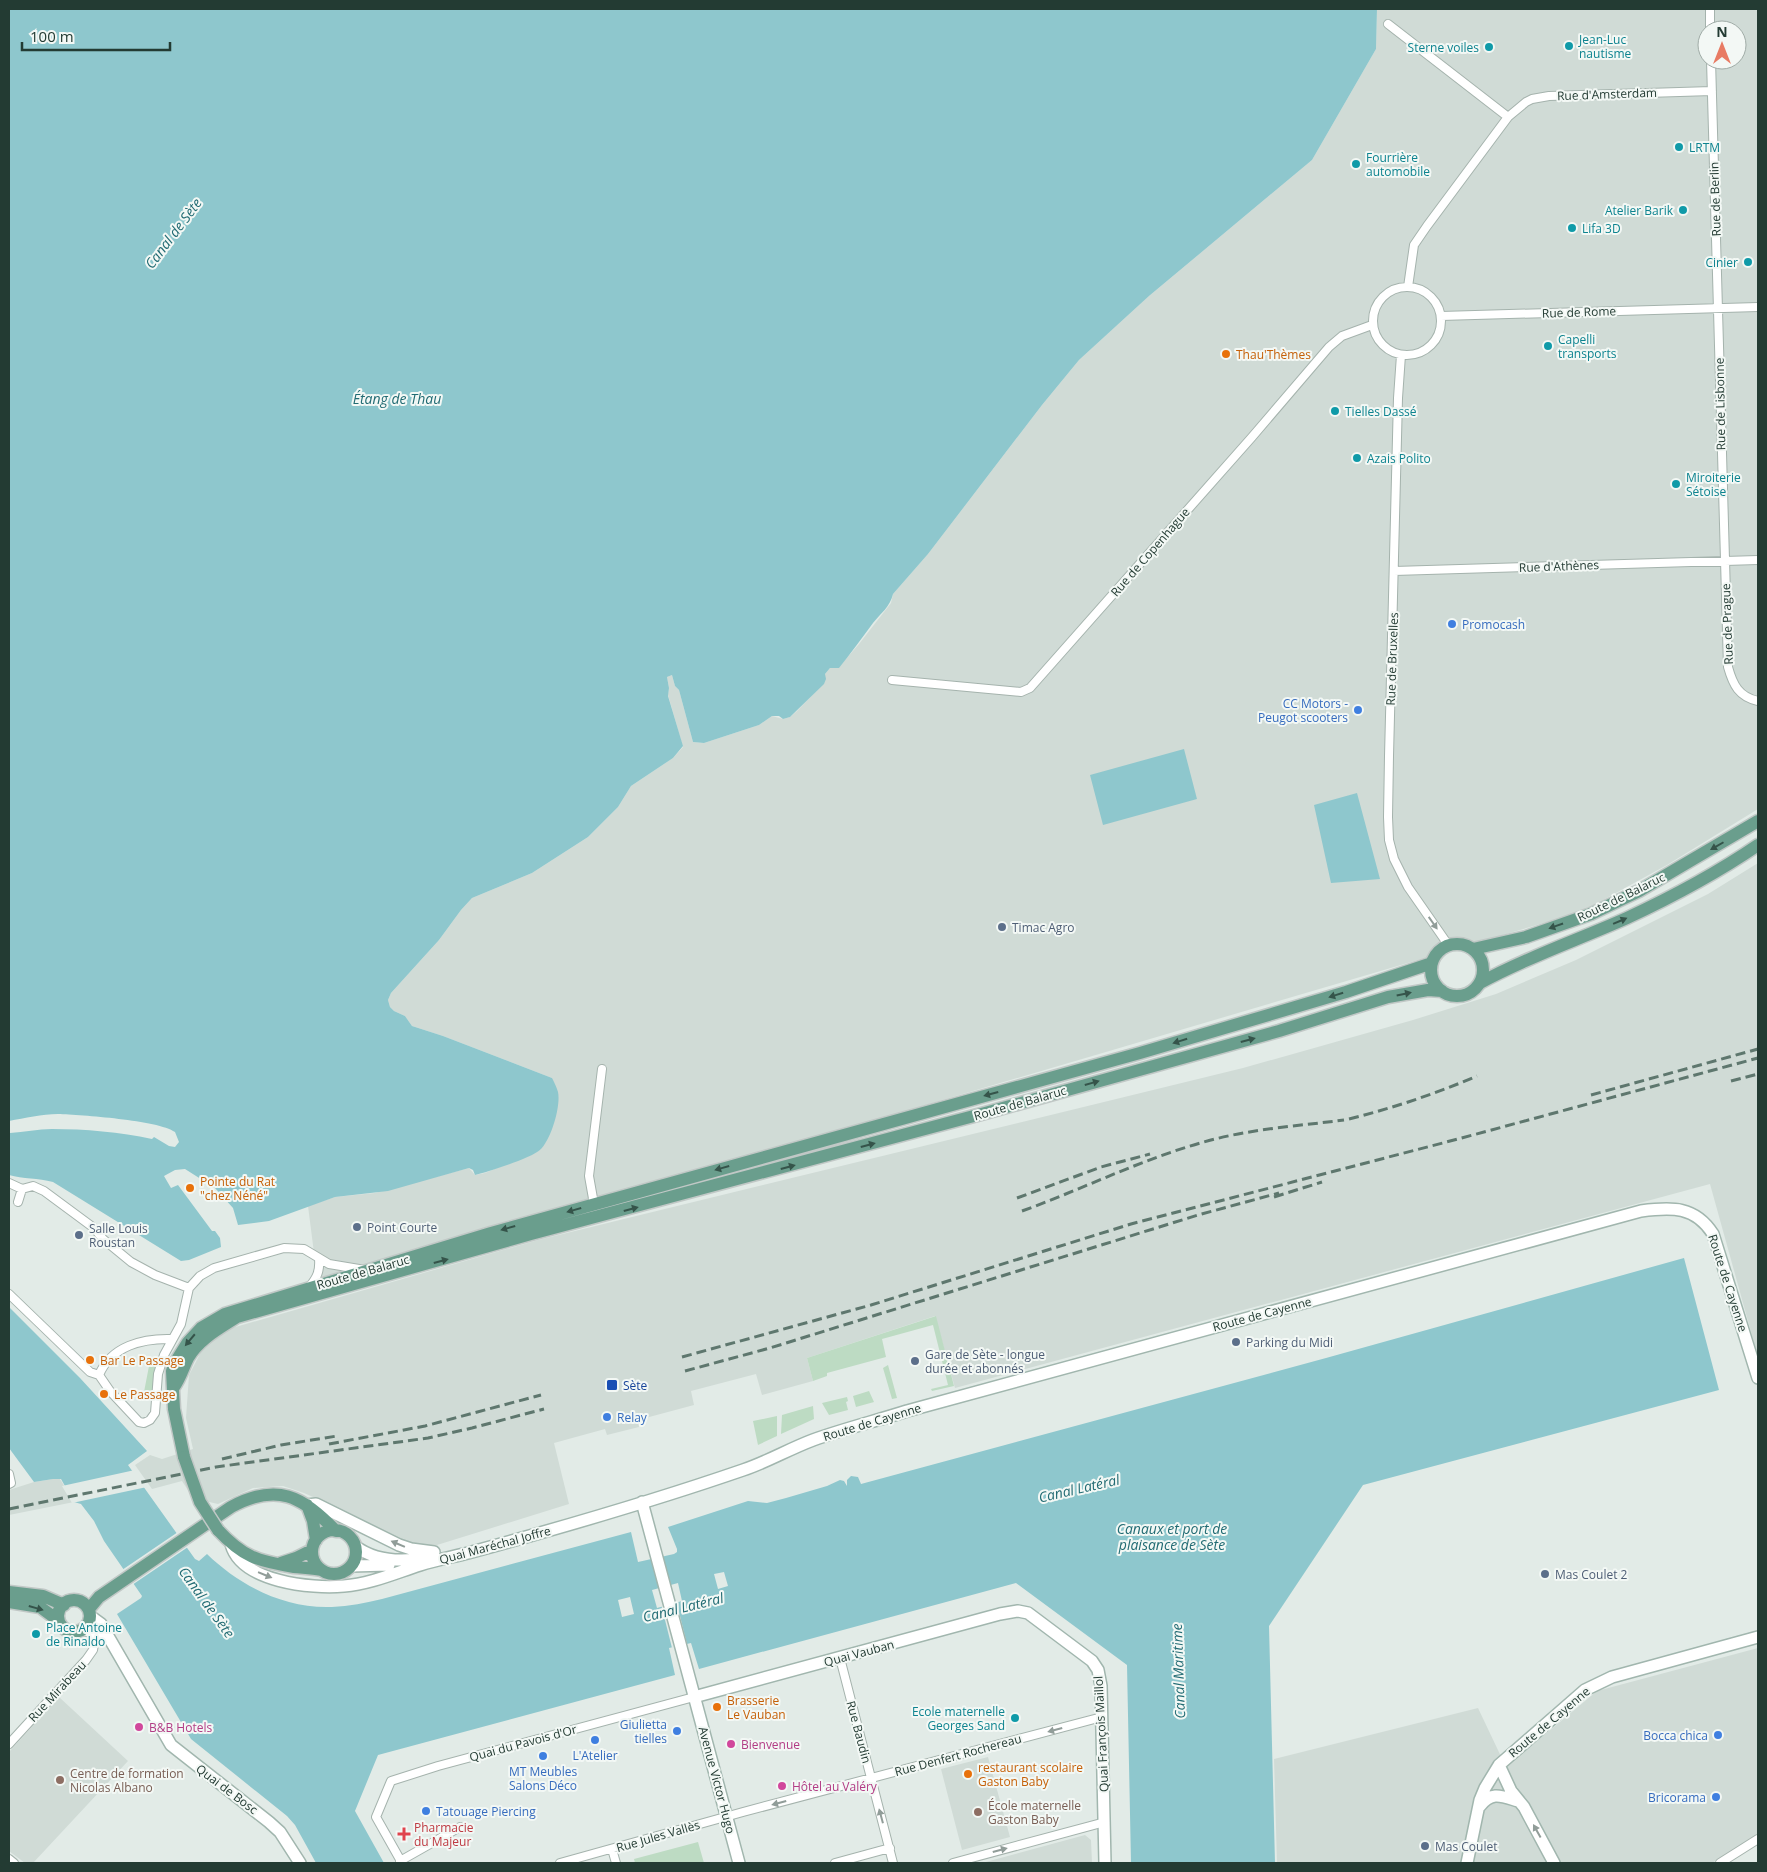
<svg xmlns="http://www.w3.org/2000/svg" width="1767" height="1872" viewBox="0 0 1767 1872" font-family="'Open Sans',sans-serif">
	<rect width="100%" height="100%" fill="#e2ebe7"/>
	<!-- built -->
	<path fill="#d0dbd6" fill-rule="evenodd" d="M1377 9H1758V809L1667 865 1581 912 318 1284 308 1206 335 1197 375 1193 469 1168 475 1175 485 1173 540 1150 547 1140 552 1078 443 1036 412 1026 405 1016 394 1011 390 1007 388 1000 391 993 439 940 461 910 472 898 532 873 588 837 618 807 631 786 673 758 683 747 668 695 669 688 667 677 672 675 675 686 679 690 693 742 704 743 759 725 772 716 783 719 790 717 797 711 823 684 825 674 830 668 839 667 859 644 891 603 893 594 928 554 1042 405 1079 360 1149 296 1312 160 1376 49ZM1707 30H1737V60H1707Z
		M1758 863V1357L1710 1184 955 1388 935 1316 807 1358 813 1381 762 1395 756 1374 691 1391 694 1405 638 1420 639 1427 607 1435 605 1429 554 1443 569 1504 437 1545 425 1548 403 1541 329 1504 304 1493 283 1486 253 1488 218 1504 205 1501 189 1492 182 1481 152 1489 135 1465 150 1455 162 1459 193 1449 186 1418 189 1375 202 1350 225 1330 538 1240 1243 1068 1413 1020 1496 994 1576 960 1708 894Z
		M53 1479H60L74 1502 9 1515V1490L34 1482Z
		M1758 1648V1834L1712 1863H1277L1274 1759 1478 1708 1506 1767 1597 1691Z
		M59 1697 128 1761 33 1863H25L9 1851V1752Z
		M988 1757 1010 1837 962 1850 941 1769Z
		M1085 1835 1091 1840 1092 1863H982Z"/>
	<!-- green -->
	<path fill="#bddbc3" d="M936 1316 954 1386 932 1391 931 1389 948 1385 933 1325 882 1339 886 1357 827 1373V1376L813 1381 807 1358Z
		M157 1365 153 1401 144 1392 149 1366Z
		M888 1365 897 1398 892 1399 883 1368Z
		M869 1391 874 1402 856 1407 853 1396Z
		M847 1397 848 1401 846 1402 848 1410 829 1415 822 1403Z
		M813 1406 814 1419 781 1434 782 1415Z
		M777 1416V1436L758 1445 753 1421Z
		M698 1842 704 1863H635L634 1859Z"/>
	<!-- water -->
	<path fill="#8ec7cd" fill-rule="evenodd" d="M9 9H1377L1376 49 1312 160 1149 296 1079 360 1042 405 928 554 893 594C890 607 881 613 873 623 862 638 851 653 839 668H830L825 674 826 679 824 684 790 717 783 719 779 716H772L759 725 704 743 693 742 679 690 675 686 672 675 667 677 669 688 668 696 683 746 673 758 631 786 618 807 588 837 532 873 472 898 461 910 439 940 391 993 388 1000 390 1007 394 1011 405 1016 412 1026 443 1036 552 1078C554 1082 557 1088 558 1092 561 1106 551 1140 540 1150 531 1158 488 1172 475 1175L473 1170 469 1168 388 1191 335 1197 269 1221 238 1225 233 1208 215 1188 185 1169 175 1170 164 1176 171 1188 178 1185 212 1231H215L220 1238 221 1247 189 1260 181 1261 53 1182C38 1178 23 1179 9 1175L10 1133C24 1132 38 1129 52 1129 85 1129 120 1132 152 1139L154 1137 169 1146 175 1147 179 1142 175 1132C158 1120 81 1115 58 1114 42 1114 25 1118 9 1121Z
		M1184 749 1197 799 1103 825 1090 775Z
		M1357 793 1380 879 1331 883 1314 805Z
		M1684 1258 1719 1390 1363 1485 1269 1626 1275 1863H1131L1127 1665 1016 1583 699 1669 691 1643 669 1648 675 1675 378 1755 355 1811 384 1863H316L295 1825 287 1816 191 1739 117 1614 141 1598 142 1596 104 1541 94 1521 81 1504 74 1502 61 1479H53L34 1482 9 1448V1307L80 1378 147 1451 128 1465 195 1559 199 1561 207 1554C240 1586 285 1609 332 1607 349 1606 366 1603 382 1599L631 1532 638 1562 674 1554 677 1552V1549L668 1527 748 1501 767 1503 786 1498 827 1486 840 1480 844 1481 847 1486V1480L851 1476 858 1477 861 1484 1326 1358ZM724 1572 728 1586 718 1589 714 1574ZM678 1583 682 1601 657 1608 652 1590ZM630 1597 634 1614 622 1617 618 1600Z"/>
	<!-- pier -->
	<path fill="#e2ebe7" d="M135 1470 147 1487 72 1503 62 1486Z
		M178 1532 188 1547 132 1585 122 1570Z
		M676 1600 687 1644 672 1648 661 1604Z"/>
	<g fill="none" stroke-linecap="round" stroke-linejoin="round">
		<defs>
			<path id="street" d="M1388 24 1508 117
				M1710 30V9
				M1711 60 1728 667C1733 685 1739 697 1758 701
				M1373 321a34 34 0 1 1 68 0a34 34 0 1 1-68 0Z
				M1408 287 1414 245 1427 226 1508 117 1526 102 1532 99 1549 96 1712 91
				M1441 316 1758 307
				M1401 355 1398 398 1389 756 1388 817 1389 840 1394 859 1408 887 1449 946
				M1394 571 1758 560
				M892 680 1021 692 1030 688 1252 437 1329 347 1342 336 1372 325
				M9 1183 22 1189 33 1186 44 1191 94 1228 103 1239 131 1262 155 1275 189 1288
				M18 1202 22 1189
				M594 1204 589 1176 602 1069
				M309 1287C317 1278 320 1271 319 1259
				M9 1294 90 1372 99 1375
				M99 1375 110 1391 139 1422 144 1423 150 1420 155 1413 158 1374 164 1355 181 1324 189 1288 200 1276 214 1268 284 1248 304 1249 329 1264 365 1270
				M99 1375C111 1346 143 1338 172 1339
				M9 1474 11 1483 9 1484
				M840 1658 893 1863
				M9 1744 86 1660 93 1650 96 1633
				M612 1849 616 1863
				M9 1859 14 1863
				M400 1861 460 1827
				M402 1863 376 1817 391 1781 438 1766 694 1697
				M560 1863 743 1812 1102 1717
				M835 1863 890 1848
				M953 1863 1105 1822
				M1720 1863 1758 1839"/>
			<path id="secondary" d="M642 1502 739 1863
				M307 1505 316 1504 399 1545 411 1549 434 1552
				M231 1544C241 1582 311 1589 344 1586 370 1584 395 1573 420 1565 436 1560 452 1557 468 1553 560 1528 653 1501 743 1470 767 1462 789 1449 813 1440 843 1429 876 1421 907 1411L1641 1211C1672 1207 1695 1206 1713 1234L1758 1378
				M355 1546C376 1562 405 1562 430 1557
				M351 1566 389 1565
				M90 1616 101 1624 171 1745 269 1822 280 1832 300 1863
				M84 1629 109 1638
				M694 1697 1000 1614 1018 1611 1028 1613 1092 1661 1098 1670 1101 1686 1105 1863
				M1499 1765 1511 1791 1524 1807 1554 1863
				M1480 1806C1492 1791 1501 1796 1518 1801
				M1467 1863 1480 1800 1485 1788 1499 1765 1585 1690 1612 1677 1758 1637"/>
			<path id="primary" d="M1431 970a26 26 0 1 1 52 0a26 26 0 1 1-52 0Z
				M1473 949 1526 937 1591 914 1639 891 1758 821
				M1480 983C1527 957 1578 940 1627 918 1672 897 1717 873 1758 845
				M174 1387C181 1377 183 1368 188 1358 199 1339 220 1328 237 1317L531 1234 985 1113 1279 1031 1388 997 1428 990 1442 991
				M184 1457 174 1409 172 1371 178 1358 188 1342 201 1328 225 1314 491 1233 1140 1053 1346 992 1432 963
				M307 1505 313 1521 316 1540
				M218 1530C243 1557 257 1561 294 1567 303 1568 312 1568 321 1570
				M312 1552a22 22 0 1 1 44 0a22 22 0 1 1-44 0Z
				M281 1563 296 1558 312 1550
				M9 1592 43 1596 64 1605
				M58 1616a16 16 0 1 1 32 0a16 16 0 1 1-32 0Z
				M9 1602 40 1607 59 1621
				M89 1609 99 1597 231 1507C277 1482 302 1496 336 1531"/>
		</defs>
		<!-- street casing -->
		<use href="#street" stroke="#a5b3ad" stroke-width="10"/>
		<!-- secondary casing -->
		<use href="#secondary" stroke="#a1b6ae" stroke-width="14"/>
		<!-- primary casing -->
		<use href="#primary" stroke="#c1c8c6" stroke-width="15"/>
		<!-- street -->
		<use href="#street" stroke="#fff" stroke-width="8"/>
		<!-- secondary -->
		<use href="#secondary" stroke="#fff" stroke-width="11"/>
		<!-- primary -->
		<use href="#primary" stroke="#6a9e8d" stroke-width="12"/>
		<!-- rail -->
		<path stroke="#5e776e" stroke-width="3" stroke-dasharray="10 5" stroke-linecap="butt" d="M1731 1081 1758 1074
			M1591 1095 1758 1049
			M1349 1119C1393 1108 1435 1094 1477 1076
			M1274 1197 1322 1182
			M1017 1198 1101 1167 1150 1154
			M1022 1211C1083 1189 1142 1159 1204 1142 1249 1129 1298 1126 1344 1120
			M682 1357 871 1305 1131 1224 1458 1139 1758 1058
			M685 1371 770 1348 1198 1215 1279 1193
			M329 1444 425 1426 541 1395
			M222 1459 281 1445 337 1436
			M9 1509 216 1467 428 1438 472 1428 544 1409"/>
		<defs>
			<path id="primary-bridge" d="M184 1457 200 1502 218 1530"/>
		</defs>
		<!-- primary-bridge casing -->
		<use href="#primary-bridge" stroke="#c1c8c6" stroke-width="15" stroke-linecap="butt"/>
		<!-- primary-bridge -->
		<use href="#primary-bridge" stroke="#6a9e8d" stroke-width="12"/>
	</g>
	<!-- one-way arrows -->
	<defs><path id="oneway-solid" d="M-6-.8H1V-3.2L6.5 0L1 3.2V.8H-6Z" transform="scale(1.25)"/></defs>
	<g fill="#35544a">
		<use href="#oneway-solid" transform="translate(1717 846) rotate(150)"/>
		<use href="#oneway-solid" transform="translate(1620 921) rotate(-23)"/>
		<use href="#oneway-solid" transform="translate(1556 926) rotate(161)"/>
		<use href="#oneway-solid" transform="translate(1404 994) rotate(-12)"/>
		<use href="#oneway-solid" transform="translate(1336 995) rotate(163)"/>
		<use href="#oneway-solid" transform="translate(1248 1040) rotate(-15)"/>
		<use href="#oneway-solid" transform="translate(1180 1041) rotate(163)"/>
		<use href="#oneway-solid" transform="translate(1092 1083) rotate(-16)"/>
		<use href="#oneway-solid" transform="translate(991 1094) rotate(165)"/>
		<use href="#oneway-solid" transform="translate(868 1145) rotate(-15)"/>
		<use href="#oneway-solid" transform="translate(788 1167) rotate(-15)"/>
		<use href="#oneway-solid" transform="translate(722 1168) rotate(164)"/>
		<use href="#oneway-solid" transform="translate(631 1209) rotate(-15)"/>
		<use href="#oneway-solid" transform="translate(574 1210) rotate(164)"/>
		<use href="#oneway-solid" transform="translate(508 1228) rotate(164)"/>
		<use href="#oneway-solid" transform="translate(441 1261) rotate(-15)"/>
		<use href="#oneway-solid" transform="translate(190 1340) rotate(130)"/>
		<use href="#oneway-solid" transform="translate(36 1608) rotate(16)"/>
	</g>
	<g fill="#919d99">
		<use href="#oneway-solid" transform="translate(1433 923) rotate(55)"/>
		<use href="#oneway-solid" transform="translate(398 1544) rotate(-157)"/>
		<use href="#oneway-solid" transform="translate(265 1575) rotate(22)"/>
		<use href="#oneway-solid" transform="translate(1055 1730) rotate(165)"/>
		<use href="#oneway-solid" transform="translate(779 1803) rotate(165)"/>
		<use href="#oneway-solid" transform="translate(881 1816) rotate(-105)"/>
		<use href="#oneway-solid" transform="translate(1537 1831) rotate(-119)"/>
		<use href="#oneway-solid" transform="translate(1000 1850) rotate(-15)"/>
	</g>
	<!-- markers -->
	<g fill="#0f9aa8" stroke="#f3f8f5" stroke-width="2">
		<circle cx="1569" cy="46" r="5"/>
		<circle cx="1489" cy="47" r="5"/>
		<circle cx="1679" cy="147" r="5"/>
		<circle cx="1356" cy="164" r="5"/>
		<circle cx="1683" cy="210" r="5"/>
		<circle cx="1572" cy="228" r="5"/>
		<circle cx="1748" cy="262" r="5"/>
		<circle cx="1548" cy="346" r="5"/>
		<circle cx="1335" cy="411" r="5"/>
		<circle cx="1357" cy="458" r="5"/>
		<circle cx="1676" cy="484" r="5"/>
		<circle cx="36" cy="1634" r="5"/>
		<circle cx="1015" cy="1718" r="5"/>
	</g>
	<g fill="#e8710a" stroke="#f3f8f5" stroke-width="2">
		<circle cx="1226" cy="354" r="5"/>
		<circle cx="190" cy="1188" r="5"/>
		<circle cx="90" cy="1360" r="5"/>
		<circle cx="104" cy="1394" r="5"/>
		<circle cx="717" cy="1707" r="5"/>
		<circle cx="968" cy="1774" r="5"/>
	</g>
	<g fill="#3f7fe0" stroke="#f3f8f5" stroke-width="2">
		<circle cx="1452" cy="624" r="5"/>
		<circle cx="1358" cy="710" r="5"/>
		<circle cx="607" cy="1417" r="5"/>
		<circle cx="677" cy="1731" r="5"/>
		<circle cx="1718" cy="1735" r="5"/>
		<circle cx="595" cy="1740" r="5"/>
		<circle cx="543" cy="1756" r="5"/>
		<circle cx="1716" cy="1797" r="5"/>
		<circle cx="426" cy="1811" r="5"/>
	</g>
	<g fill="#5c6f8a" stroke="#f3f8f5" stroke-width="2">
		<circle cx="1002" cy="927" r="5"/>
		<circle cx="357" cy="1227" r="5"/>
		<circle cx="79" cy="1235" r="5"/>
		<circle cx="1236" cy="1342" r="5"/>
		<circle cx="915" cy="1361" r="5"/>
		<circle cx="1545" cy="1574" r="5"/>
		<circle cx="1425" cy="1846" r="5"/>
	</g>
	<rect fill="#1a4fb4" stroke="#f3f8f5" stroke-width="2" x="606" y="1379" width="12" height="12" rx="2.5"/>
	<g fill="#d1479c" stroke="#f3f8f5" stroke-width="2">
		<circle cx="139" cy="1727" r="5"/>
		<circle cx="731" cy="1744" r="5"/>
		<circle cx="782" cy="1786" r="5"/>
	</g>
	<g fill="#8d6e63" stroke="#f3f8f5" stroke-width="2">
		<circle cx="60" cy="1780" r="5"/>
		<circle cx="978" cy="1812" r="5"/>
	</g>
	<path fill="#e0444e" stroke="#f3f8f5" stroke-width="2" d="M401.5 1826.5h5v5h5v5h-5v5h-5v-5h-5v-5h5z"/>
	<g text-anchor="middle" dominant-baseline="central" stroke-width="4" stroke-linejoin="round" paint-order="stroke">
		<!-- culture labels -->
		<g font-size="12" fill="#0d838f" stroke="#f3f8f5" text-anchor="start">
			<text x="1579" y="39">Jean-Luc<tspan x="1579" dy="14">nautisme</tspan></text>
			<text x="1479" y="47" text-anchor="end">Sterne voiles</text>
			<text x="1689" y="147">LRTM</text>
			<text x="1366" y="157">Fourrière<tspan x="1366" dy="14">automobile</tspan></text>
			<text x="1673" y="210" text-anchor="end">Atelier Barik</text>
			<text x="1582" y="228">Lifa 3D</text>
			<text x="1738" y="262" text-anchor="end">Cinier</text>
			<text x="1558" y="339">Capelli<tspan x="1558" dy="14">transports</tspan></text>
			<text x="1345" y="411">Tielles Dassé</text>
			<text x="1367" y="458">Azais Polito</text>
			<text x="1686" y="477">Miroiterie<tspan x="1686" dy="14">Sétoise</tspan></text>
			<text x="46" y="1627">Place Antoine<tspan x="46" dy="14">de Rinaldo</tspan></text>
			<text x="1005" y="1711" text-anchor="end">Ecole maternelle<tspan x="1005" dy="14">Georges Sand</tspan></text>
		</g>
		<!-- street labels -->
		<g font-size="12" fill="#233b33" stroke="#f3f8f5">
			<text transform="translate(1607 94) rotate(-2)">Rue d'Amsterdam</text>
			<text transform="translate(1715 199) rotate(-92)">Rue de Berlin</text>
			<text transform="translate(1579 312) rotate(-2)">Rue de Rome</text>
			<text transform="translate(1720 404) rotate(-91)">Rue de Lisbonne</text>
			<text transform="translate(1150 552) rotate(-49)">Rue de Copenhague</text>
			<text transform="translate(1559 566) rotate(-2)">Rue d'Athènes</text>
			<text transform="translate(1727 624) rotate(-92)">Rue de Prague</text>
			<text transform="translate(1392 659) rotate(-88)">Rue de Bruxelles</text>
			<text transform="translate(1621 897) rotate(-26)">Route de Balaruc</text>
			<text transform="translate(1020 1103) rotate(-16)">Route de Balaruc</text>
			<text transform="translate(363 1272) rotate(-16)">Route de Balaruc</text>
			<text transform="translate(1728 1283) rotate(72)">Route de Cayenne</text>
			<text transform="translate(1262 1314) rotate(-15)">Route de Cayenne</text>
			<text transform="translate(872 1422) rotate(-17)">Route de Cayenne</text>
			<text transform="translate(495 1545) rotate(-15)">Quai Maréchal Joffre</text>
			<text transform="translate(859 1653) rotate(-15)">Quai Vauban</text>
			<text transform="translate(57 1691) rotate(-47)">Rue Mirabeau</text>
			<text transform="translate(1549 1722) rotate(-40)">Route de Cayenne</text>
			<text transform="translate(859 1732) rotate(75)">Rue Baudin</text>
			<text transform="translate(1101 1734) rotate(-93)">Quai François Maillol</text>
			<text transform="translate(523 1743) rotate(-15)">Quai du Pavois d'Or</text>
			<text transform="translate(958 1755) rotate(-15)">Rue Denfert Rochereau</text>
			<text transform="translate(717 1780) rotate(75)">Avenue Victor Hugo</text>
			<text transform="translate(227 1789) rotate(37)">Quai de Bosc</text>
			<text transform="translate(658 1836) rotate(-16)">Rue Jules Vallès</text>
		</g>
		<!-- food labels -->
		<g font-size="12" fill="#c56008" stroke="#f3f8f5" text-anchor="start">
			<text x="1236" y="354">Thau'Thèmes</text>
			<text x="200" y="1181">Pointe du Rat<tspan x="200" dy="14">"chez Néné"</tspan></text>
			<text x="100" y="1360">Bar Le Passage</text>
			<text x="114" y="1394">Le Passage</text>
			<text x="727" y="1700">Brasserie<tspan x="727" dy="14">Le Vauban</tspan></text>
			<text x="978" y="1767">restaurant scolaire<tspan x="978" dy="14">Gaston Baby</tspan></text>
		</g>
		<!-- shop labels -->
		<g font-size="12" fill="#366cbe" stroke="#f3f8f5" text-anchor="end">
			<text x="1462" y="624" text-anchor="start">Promocash</text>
			<text x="1348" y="703">CC Motors -<tspan x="1348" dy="14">Peugot scooters</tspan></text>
			<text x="617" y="1417" text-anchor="start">Relay</text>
			<text x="667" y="1724">Giulietta<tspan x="667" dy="14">tielles</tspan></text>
			<text x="1708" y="1735">Bocca chica</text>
			<text x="595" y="1755" text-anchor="middle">L'Atelier</text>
			<text x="543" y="1771" text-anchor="middle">MT Meubles<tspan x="543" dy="14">Salons Déco</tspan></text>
			<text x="1706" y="1797">Bricorama</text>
			<text x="436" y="1811" text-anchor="start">Tatouage Piercing</text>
		</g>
		<!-- service labels -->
		<g font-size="12" fill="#4e5e75" stroke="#f3f8f5" text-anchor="start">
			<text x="1012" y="927">Timac Agro</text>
			<text x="367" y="1227">Point Courte</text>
			<text x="89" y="1228">Salle Louis<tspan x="89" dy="14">Roustan</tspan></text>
			<text x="1246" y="1342">Parking du Midi</text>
			<text x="925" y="1354">Gare de Sète - longue<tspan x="925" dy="14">durée et abonnés</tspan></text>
			<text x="1555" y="1574">Mas Coulet 2</text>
			<text x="1435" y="1846">Mas Coulet</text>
		</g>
		<!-- transit labels -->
		<g font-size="12" fill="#164399" stroke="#f3f8f5" text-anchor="start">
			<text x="623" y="1385">Sète</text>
		</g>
		<!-- hotel labels -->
		<g font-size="12" fill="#b23c85" stroke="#f3f8f5" text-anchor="start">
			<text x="149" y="1727">B&amp;B Hotels</text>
			<text x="741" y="1744">Bienvenue</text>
			<text x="792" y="1786">Hôtel au Valéry</text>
		</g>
		<!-- education labels -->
		<g font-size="12" fill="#785e54" stroke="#f3f8f5" text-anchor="start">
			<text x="70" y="1773">Centre de formation<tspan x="70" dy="14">Nicolas Albano</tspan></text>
			<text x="988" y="1805">École maternelle<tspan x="988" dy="14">Gaston Baby</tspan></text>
		</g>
		<!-- health labels -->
		<g font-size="12" fill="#be3a42" stroke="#f3f8f5" text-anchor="start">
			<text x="414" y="1827">Pharmacie<tspan x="414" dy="14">du Majeur</tspan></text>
		</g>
		<!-- water labels -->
		<g font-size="14" font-style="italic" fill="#216b73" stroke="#f3f8f5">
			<text transform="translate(173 233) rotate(-53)">Canal de Sète</text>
			<text x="397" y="398">Étang de Thau</text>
			<text transform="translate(1079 1488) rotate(-13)">Canal Latéral</text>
			<text x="1172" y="1528">Canaux et port de<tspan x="1172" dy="16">plaisance de Sète</tspan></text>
			<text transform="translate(207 1602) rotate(54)">Canal de Sète</text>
			<text transform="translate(683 1607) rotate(-14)">Canal Latéral</text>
			<text transform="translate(1178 1671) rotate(-92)">Canal Maritime</text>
		</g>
	</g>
	<!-- border -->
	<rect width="1767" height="1872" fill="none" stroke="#233b33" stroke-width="20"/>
	<!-- north arrow -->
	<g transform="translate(1722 45)"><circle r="24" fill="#f3f8f5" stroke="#a0aca7"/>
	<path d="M0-4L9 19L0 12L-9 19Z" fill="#e87b63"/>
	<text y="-8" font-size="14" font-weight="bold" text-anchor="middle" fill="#233b33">N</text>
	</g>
	<!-- scale -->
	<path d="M22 42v8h148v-8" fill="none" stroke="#233b33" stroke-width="2.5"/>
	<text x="30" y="42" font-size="15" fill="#233b33" stroke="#f3f8f5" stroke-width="4" paint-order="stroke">100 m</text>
</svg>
